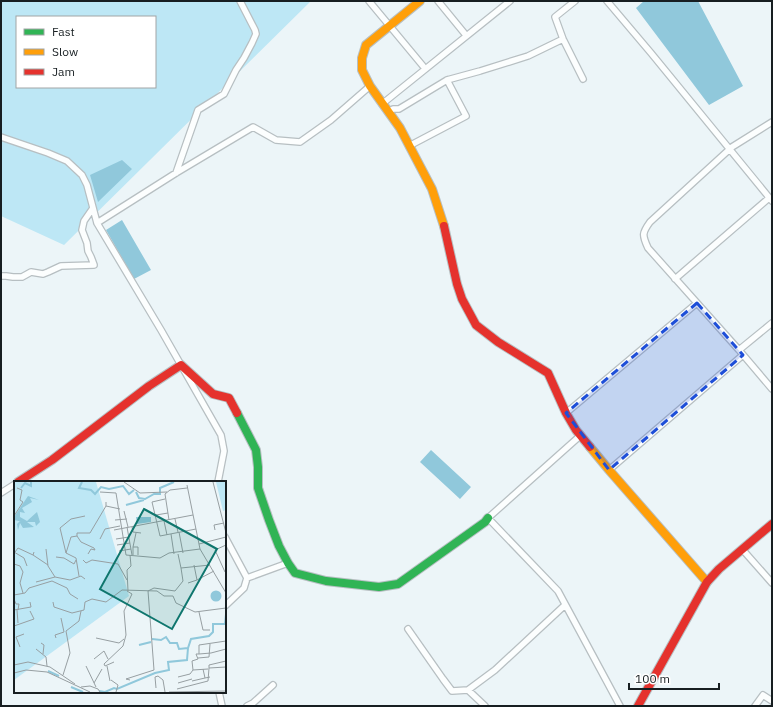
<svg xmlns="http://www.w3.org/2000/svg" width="773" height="707" viewBox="0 0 773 707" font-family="'IBM Plex Sans',sans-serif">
	<rect width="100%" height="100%" fill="#ecf5f8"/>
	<!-- green -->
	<path fill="#bde7f5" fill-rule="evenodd" d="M1 1H311L64 245 1 216ZM17 17H155V87H17Z"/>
	<!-- water -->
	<path fill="#90c8db" d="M644 1H698L743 86 709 105 636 8Z
		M122 160 132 169 98 202 90 175Z
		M122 220 151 270 134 279 106 230Z
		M431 450 471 487 460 499 420 462Z"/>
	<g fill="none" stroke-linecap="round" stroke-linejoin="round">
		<defs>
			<path id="street" d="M369 1 423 66
				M438 1 465 34
				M575 1 555 17 563 39 583 79
				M607 1 651 53 772 201
				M447 80 480 71 528 56 563 39
				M382 104 510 1
				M388 112 393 109H399L447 80 466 116 409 146
				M772 122 732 147 650 222C642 233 642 235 648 248L739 350 772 389
				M1 137 48 153 67 161 82 175 87 185 97 223 161 330 221 435 224 451 218 482
				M176 173 198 110 224 94 236 70 244 58 252 43 256 34 255 30 240 1
				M97 223 176 173 253 127 276 140 300 142 331 120 370 86
				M1 276H6L13 277H22L31 272 43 274 48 272 61 266 94 265 91 257 88 251 87 243 82 230 84 221 93 208
				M675 279 769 198
				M739 350 772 323
				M566 413 697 303
				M581 435 488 518 558 591 620 706
				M609 470 743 355
				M1 493 15 484
				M225 537 247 578 244 588 225 606
				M742 549 772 583
				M247 578 288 563
				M408 629 443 679 452 691 468 690 495 670 565 605
				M468 690 485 706
				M219 692 222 706
				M247 706 253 703 273 685
				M755 706 763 695 772 701"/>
			<path id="fast" d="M237 413 256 450 258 467V488L269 520 279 546 288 563 295 573 326 581 379 587 398 584 485 522 488 518"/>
			<path id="slow" d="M420 1 366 45 362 58V70L370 86 400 128 432 189 444 226
				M590 447 609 470 707 582"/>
			<path id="jam" d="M444 226 457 284 462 299 476 325 498 342 548 373 566 413 576 430 590 447
				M18 482 52 460 149 386 181 365 213 394 229 398 237 413
				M638 706 707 582 719 569 772 524"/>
		</defs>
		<!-- street casing -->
		<use href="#street" stroke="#b7bfc2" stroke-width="8"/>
		<!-- fast casing -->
		<use href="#fast" stroke="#b7bfc2" stroke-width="10"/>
		<!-- slow casing -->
		<use href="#slow" stroke="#b7bfc2" stroke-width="10"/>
		<!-- jam casing -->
		<use href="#jam" stroke="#b7bfc2" stroke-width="10"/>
		<!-- street -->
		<use href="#street" stroke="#fcfefe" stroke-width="5.5"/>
		<!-- fast -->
		<use href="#fast" stroke="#30b455" stroke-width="8"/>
		<!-- slow -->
		<use href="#slow" stroke="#ff9f0a" stroke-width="8"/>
		<!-- jam -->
		<use href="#jam" stroke="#e5322d" stroke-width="8"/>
	</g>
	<!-- marked area -->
	<path fill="#1d4ed8" fill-opacity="0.2" stroke="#1d4ed8" stroke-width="3" stroke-dasharray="8 5" stroke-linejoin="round" d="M697 303 743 355 609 470 566 413Z"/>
	<!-- overview -->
	<g transform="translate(14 481)">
		<rect width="212" height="212" fill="#ecf5f8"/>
		<path d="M0 1H82L115 115 0 199ZM202 1H212V29L209 30Z" fill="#bde7f5"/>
		<path d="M14 15 25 19 16 17 18 21 8 27 11 32 6 31V36L13 40 23 31 26 41 22 45 21 41H13L20 46 9 47 6 42 4 49 3 43 6 40 9 41 0 39V36ZM122 36H137V41L123 43ZM196.5 115a5.5 5.5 0 1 1 11 0a5.5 5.5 0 1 1-11 0Z" fill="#90c8db"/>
		<path fill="none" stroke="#90c8db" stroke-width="2" d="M68 1 65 7 77 9 81 13 87 6 95 8 109 5 115 13 120 9M7 7 11 2 17 5V1M122 11 125 17 131 18 140 13H146V7L160 1M112 24 130 19M138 158 147 159 152 156 156 162H163L165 168 174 167 177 158 195 155 199 151V143H211L212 133M125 164 137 161M34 190 45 195M57 206 69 211M85 210 91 211 100 207 103 208 141 192 155 189 154 181 173 179 174 167"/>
		<path fill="none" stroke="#979fa2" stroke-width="1" d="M110 1 126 12 153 11M199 1 212 52M173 4 186 68 212 112M86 11 102 12 112 74 146 77 155 72 186 68M151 18 138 21 146 55 182 48M92 21V25L106 28M110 30 114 46M142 34 154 32M0 35 9 21 6 19 8 9 3 7M161 38 164 51M101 39 113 38M155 39 151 13 156 9 173 7M150 40 153 54M113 46 118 74M118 46 119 51 127 52M100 49 179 34M201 49 200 44 210 42M165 51 169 72M157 53 160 73M63 55 67 61 80 67 81 69 77 68 74 73M86 58 91 48 106 45M102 58 115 56M185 63 212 56M103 64 116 62M119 66 122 52M32 68 34 85 41 96 56 99 67 95 71 98M105 70 117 68M0 71 10 77 13 85M1 71 4 67 19 74 20 71M52 72 46 47 57 38 71 35M164 73 167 87 196 84M19 74 34 84M119 74V66H124V74M42 76 50 77 60 83 62 79M69 79 72 82 78 79 104 83 113 99M0 83 6 85 9 91 6 102 9 112M211 91 201 69 212 64M65 95 62 77 52 72 57 56 63 55V52H76L92 25M183 99 200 90M22 101 41 96M174 102 183 99 180 84M15 107 38 100 53 107 56 113 64 118M114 110 113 89 117 85 116 74M0 114 11 112 15 107M0 118 2 123H5L4 129M39 121 40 126 58 132 70 129 71 121 78 118 92 121 108 109 143 110 150 115H159L162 122 181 131 212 127M0 129 17 126 16 121M3 129 4 142M185 131 189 149H196M47 137 50 151M0 145 20 138 16 130M42 157 41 154 50 151M82 157 105 162 110 158M27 162 30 164 29 173M6 166 2 156 10 153M22 168 32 176 33 185M197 172 212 168M185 173 197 172M184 177 195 176 196 163M80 178 90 170 94 178M100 181 91 185 90 183 109 165 112 154 110 130 118 113 113 110M0 184 14 181 36 186 61 203M72 185 82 206M93 185 96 200M195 187V184L212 180M189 188 191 197 196 196M179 189 178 180 184 178 182 173H185V164L212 160M0 192 12 189 33 191 76 211M49 194 56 172 52 150 65 140 67 130M164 196 176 193 179 189 194 188M97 199 104 204 102 211M116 199 112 198 140 189 134 110 140 107 161 110 169 100 167 87M178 200 191 197M80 202 88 188M164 202 178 198M67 206 76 205 84 208 86 211M142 207 141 196 144 195 149 199 151 211M163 208 194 200 195 187 212 186M155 211 212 210"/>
		<path fill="#0f766e" fill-opacity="0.15" stroke="#0f766e" stroke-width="2" d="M130 28 203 68 158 148 86 108Z"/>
		<rect width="212" height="212" fill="none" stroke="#171e21" stroke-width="2"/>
	</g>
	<!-- border -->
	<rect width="773" height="707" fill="none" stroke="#171e21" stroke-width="4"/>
	<!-- legend -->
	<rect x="16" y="16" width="140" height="72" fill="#ffffff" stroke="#a2a5a6"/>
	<rect x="24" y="29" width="20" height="6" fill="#30b455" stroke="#a2a5a6"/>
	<text x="52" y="36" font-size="12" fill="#171e21">Fast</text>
	<rect x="24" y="49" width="20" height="6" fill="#ff9f0a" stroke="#a2a5a6"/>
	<text x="52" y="56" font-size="12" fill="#171e21">Slow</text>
	<rect x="24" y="69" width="20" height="6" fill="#e5322d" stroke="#a2a5a6"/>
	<text x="52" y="76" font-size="12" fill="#171e21">Jam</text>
	<!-- scale -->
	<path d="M629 683v6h90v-6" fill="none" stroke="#171e21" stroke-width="2"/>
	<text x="635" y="683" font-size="12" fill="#171e21" stroke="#ffffff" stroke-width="3" paint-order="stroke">100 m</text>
</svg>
